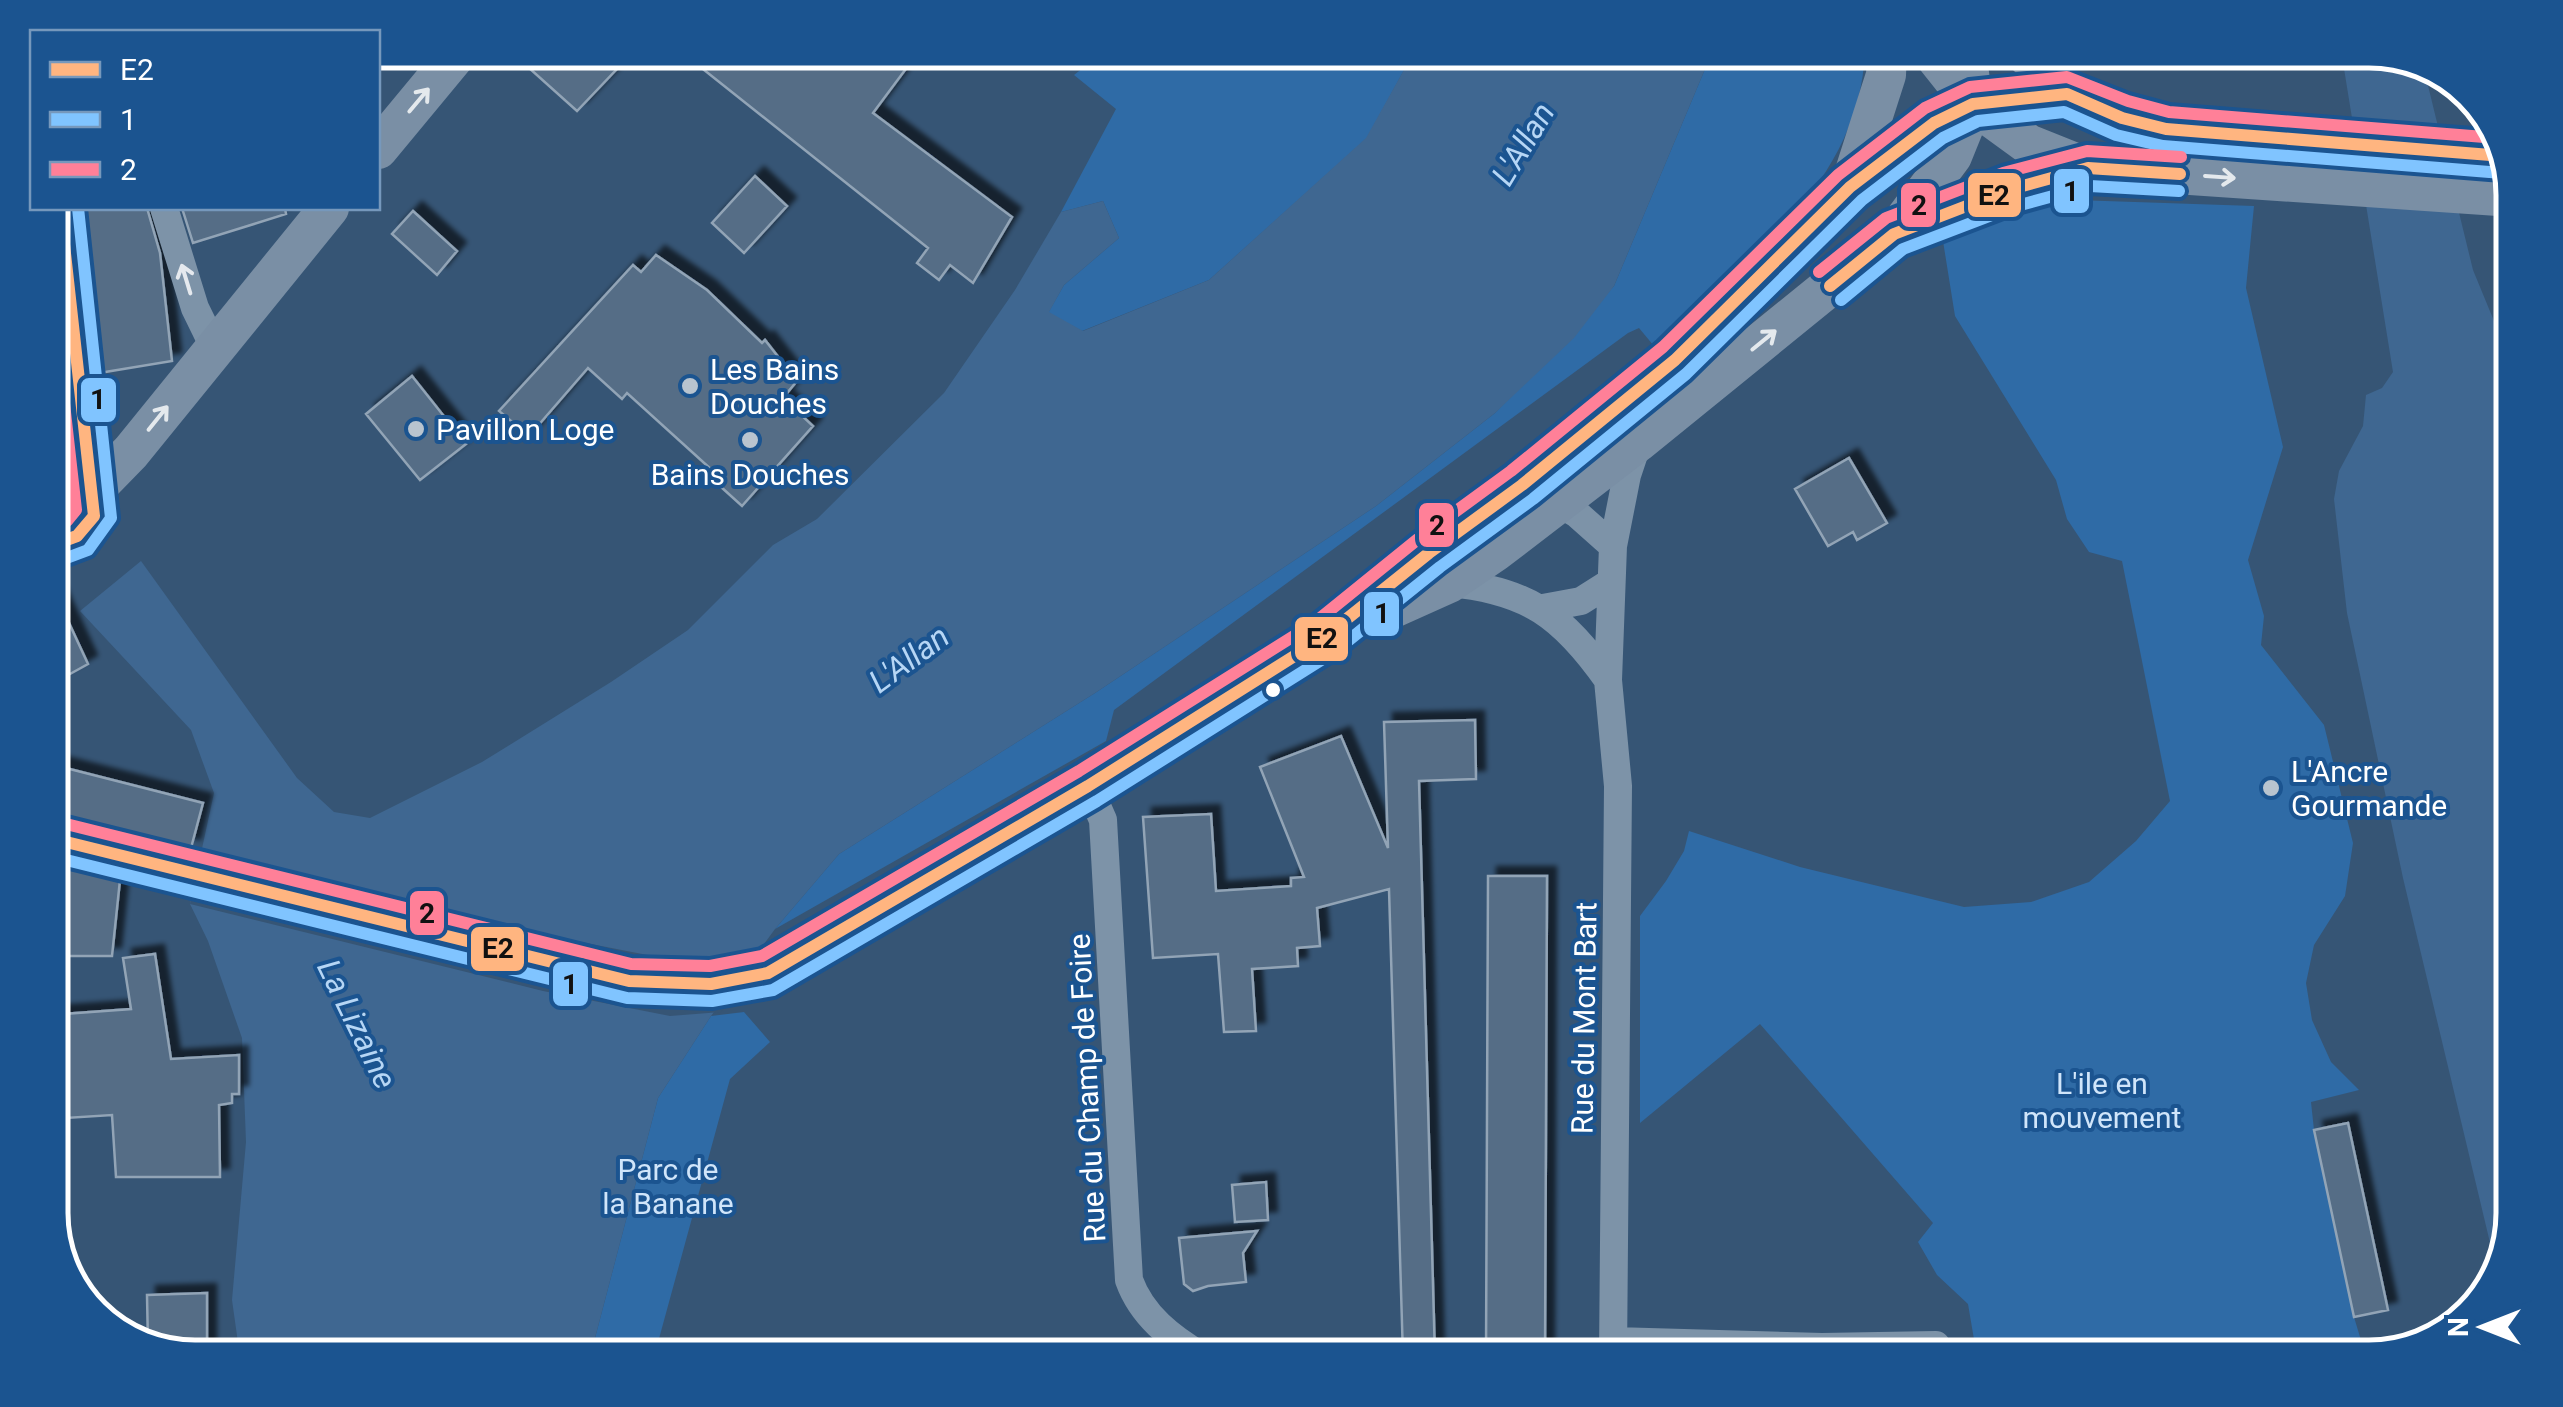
<svg xmlns="http://www.w3.org/2000/svg" width="2563" height="1407" viewBox="0 0 2563 1407" font-family="Roboto,sans-serif">
	<defs>
		<filter id="shadow"><feDropShadow dx="9" dy="-9" stdDeviation="2.5" flood-color="#0009"/></filter>
	</defs>
	<rect width="100%" height="100%" fill="#365575"/>
	<!-- green -->
	<path fill="#2f6ba6" d="M1106 50H1415L1367 138 1209 280 1082 331 1048 313 1064 285 1119 238 1103 201 1061 212 1116 109 1074 75Z
		M1713 50H1865C1861 181 1744 267 1654 346L1639 328 1628 333 1114 710 1106 741 775 929 839 854 1095 693 1376 506 1495 413 1614 286Z
		M2075 200 2254 206 2246 288 2283 447 2248 560 2264 616 2261 645 2324 725 2353 843 2345 896 2314 945 2306 983 2312 1020 2331 1062 2359 1090 2311 1102 2314 1130 2354 1317 2366 1357H1977L1968 1304 1937 1275 1918 1242 1933 1223 1760 1024 1640 1123V916L1666 881 1684 851 1689 831 1800 867 1964 907 2031 902 2089 882 2136 841 2170 801 2122 561 2089 552 2067 519 2056 480 1955 316 1943 241C1993 209 2016 203 2075 200Z
		M744 1012 770 1042 730 1079 654 1357H590L658 1098 711 1016Z"/>
	<!-- water -->
	<path fill="#3f6791" d="M1415 50H1713L1614 286 1574 338 1495 413 1376 506 1095 693 839 854 775 929 711 1016 658 1098 590 1357H240L232 1300 246 1142 242 1038 208 941 190 904 214 793 191 730 80 611 141 561 297 778 334 812 370 818 482 762 611 682 688 630 773 545 817 519 944 393 1015 290 1061 212 1103 201 1119 238 1064 285 1049 312 1083 331 1209 280 1366 138Z
		M2341 50H2368L2423 65 2473 270 2508 355 2513 358V1213L2497 1272 2403 878 2347 613 2334 499 2339 471 2363 426 2366 395 2382 388 2393 372Z"/>
	<!-- pier -->
	<path fill="#365575" d="M202 850 555 937 673 960 720 956 724 1007 721 1012 670 1016 543 991 190 904Z"/>
	<!-- building -->
	<path fill="#546d86" stroke="#92a4b6" stroke-width="2.5" filter="url(#shadow)" d="M509 50H635L577 111Z
		M679 50H796L814 66 827 50H920L873 113 1012 217 973 283 950 265 939 280 917 263 928 248Z
		M755 176 787 206 744 253 712 223Z
		M83 208H147L160 253 172 361 99 373 89 292Z
		M182 208H285L286 214 193 243Z
		M413 211 457 251 437 275 392 234Z
		M656 255 707 290 762 343 765 340 797 381 783 398 813 426 742 506 720 486 724 481 627 393 622 399 588 368 529 436 499 411 633 265 641 272Z
		M412 376 466 444 420 480 366 414Z
		M1849 458 1887 523 1857 540 1853 532 1828 546 1795 489Z
		M50 582 88 664 50 685Z
		M1475 720 1476 779 1419 781 1435 1357H1403L1389 889 1317 908 1320 946 1297 948 1298 966 1252 969 1256 1031 1224 1032 1218 954 1153 958 1143 817 1211 814 1216 891 1291 886V878L1304 877 1260 767 1341 736 1388 848 1384 722Z
		M50 764 203 803 191 848 50 815Z
		M50 863 120 880 112 956H50Z
		M1488 876H1547L1545 1357H1486Z
		M155 954 171 1059 239 1055V1094H232V1103L219 1105 220 1177H116L112 1115 50 1119V1015L131 1009 123 958Z
		M2348 1123 2388 1310 2354 1317 2314 1130Z
		M1266 1182 1268 1220 1235 1222 1232 1185Z
		M1257 1231 1243 1253 1246 1282 1208 1286 1193 1291 1184 1284 1179 1238Z
		M207 1293V1355H186L148 1345 147 1295Z"/>
	<g fill="none" stroke-linecap="round" stroke-linejoin="round">
		<!-- street -->
		<path stroke="#7d93a8" stroke-width="28" d="M60 208 93 491
			M164 208 195 308 215 349
			M1548 497 1577 514 1613 546 1608 680 1618 786 1613 1357
			M1613 546 1627 475 1638 442
			M1449 583C1528 590 1563 616 1608 680
			M1543 608 1581 601 1611 582
			M1088 786 1103 820 1129 1280C1142 1316 1171 1338 1203 1357
			M1614 1341 1822 1347 1936 1345 1938 1357"/>
		<!-- secondary -->
		<path stroke="#7a8fa5" stroke-width="40" d="M1930 50 1973 104 2028 144 2088 168 2513 197
			M2021 50 2067 94
			M378 149 460 50
			M1850 187 1934 123 1973 104 2067 94 2122 118 2166 129 2503 156
			M1896 231 1952 156 1973 104 1966 50
			M50 517 93 491 131 452 329 208
			M1371 618 1449 583 1496 551 1638 442 1894 234 2008 190 2088 168
			M50 838 629 981 711 984 768 973 1088 786 1323 638 1429 553 1522 485 1675 360 1850 187 1886 75 1887 50"/>
		<defs>
			<path id="bus-1" d="M1830 286 1894 234 2008 190 2088 168 2180 174
				M50 546 77 536 94 516 60 208
				M50 838 629 981 711 984 768 973 1088 786 1323 638 1429 553 1522 485 1675 360 1850 187 1934 123 1973 104 2067 94 2122 118 2166 129 2503 156"/>
			<path id="bus-2" d="M1841 300 1903 249 2013 207 2090 186 2179 191
				M56 562 88 550 111 518 78 208
				M50 856 627 998 712 1001 773 990 1097 801 1334 652 1440 567 1533 499 1686 374 1862 200 1943 138 1978 121 2064 112 2116 135 2163 146 2502 173"/>
			<path id="bus-3" d="M1819 272 1886 218 2003 173 2087 151 2181 157
				M50 279 76 510 67 521 50 527
				M54 821 631 964 710 966 762 956 1079 771 1313 624 1418 539 1511 471 1663 347 1838 175 1925 108 1970 87 2067 77 2128 101 2169 112 2497 138"/>
		</defs>
		<!-- bus-1 casing -->
		<use href="#bus-1" stroke="#1b5490" stroke-width="20"/>
		<!-- bus-2 casing -->
		<use href="#bus-2" stroke="#1b5490" stroke-width="20"/>
		<!-- bus-3 casing -->
		<use href="#bus-3" stroke="#1b5490" stroke-width="20"/>
		<!-- bus-1 -->
		<use href="#bus-1" stroke="#ffb580" stroke-width="12"/>
		<!-- bus-2 -->
		<use href="#bus-2" stroke="#80c4ff" stroke-width="12"/>
		<!-- bus-3 -->
		<use href="#bus-3" stroke="#ff8098" stroke-width="12"/>
	</g>
	<!-- one-way arrows -->
	<defs><path id="oneway-shaft" d="M-6 0H5M1.5-3L5.5 0L1.5 3" fill="none" stroke-width="1.6" stroke-linecap="round" stroke-linejoin="round" transform="scale(2.5)"/></defs>
	<g stroke="#e4e9ed">
		<use href="#oneway-shaft" transform="translate(419 100) rotate(-50)"/>
		<use href="#oneway-shaft" transform="translate(2220 177) rotate(4)"/>
		<use href="#oneway-shaft" transform="translate(1764 340) rotate(-39)"/>
		<use href="#oneway-shaft" transform="translate(158 418) rotate(-51)"/>
	</g>
	<use stroke="#e5e9ee" href="#oneway-shaft" transform="translate(186 279) rotate(-107)"/>
	<!-- markers -->
	<g fill="#b9c4cf" stroke="#1b5490" stroke-width="4">
		<circle cx="690" cy="386" r="10"/>
		<circle cx="416" cy="429" r="10"/>
		<circle cx="750" cy="440" r="10"/>
		<circle cx="2271" cy="788" r="10"/>
	</g>
	<circle fill="#fff" stroke="#1b5490" stroke-width="4" cx="1273" cy="690" r="9"/>
	<g text-anchor="middle" dominant-baseline="central" stroke-width="8" stroke-linejoin="round" paint-order="stroke">
		<!-- poi labels -->
		<g font-size="30" fill="#fff" stroke="#1b5490" text-anchor="start">
			<text x="710" y="369">Les Bains<tspan x="710" dy="34">Douches</tspan></text>
			<text x="436" y="429">Pavillon Loge</text>
			<text x="750" y="474" text-anchor="middle">Bains Douches</text>
			<text x="2291" y="771">L'Ancre<tspan x="2291" dy="34">Gourmande</tspan></text>
		</g>
		<!-- street labels -->
		<g font-size="30" fill="#fff" stroke="#1b5490">
			<text transform="translate(1584 1018) rotate(-89)">Rue du Mont Bart</text>
			<text transform="translate(1087 1088) rotate(-93)">Rue du Champ de Foire</text>
		</g>
		<!-- park labels -->
		<g font-size="30" fill="#d0e5fa" stroke="#1b5490">
			<text x="2102" y="1083">L'ile en<tspan x="2102" dy="34">mouvement</tspan></text>
			<text x="668" y="1169">Parc de<tspan x="668" dy="34">la Banane</tspan></text>
		</g>
		<!-- water labels -->
		<g font-size="32" font-style="italic" fill="#b6d6f5" stroke="#1b5490">
			<text transform="translate(1523 144) rotate(-59)">L'Allan</text>
			<text transform="translate(909 659) rotate(-36)">L'Allan</text>
			<text transform="translate(357 1024) rotate(64)">La Lizaine</text>
		</g>
	</g>
	<!-- crop -->
	<path d="M0 0H2563V1407H0ZM195 68H2369A127 127 0 0 1 2496 195V1213A127 127 0 0 1 2369 1340H195A127 127 0 0 1 68 1213V195A127 127 0 0 1 195 68Z" fill="#1b5490" fill-rule="evenodd"/>
	<path fill="none" stroke="#fff" stroke-width="5" d="M195 68H2369A127 127 0 0 1 2496 195V1213A127 127 0 0 1 2369 1340H195A127 127 0 0 1 68 1213V195A127 127 0 0 1 195 68Z"/>
	<g stroke="#1b5490" stroke-width="4">
		<rect x="2052" y="167" width="39" height="48" rx="10" fill="#80c4ff"/>
		<rect x="1966" y="171" width="57" height="48" rx="10" fill="#ffb580"/>
		<rect x="1899" y="181" width="39" height="48" rx="10" fill="#ff8098"/>
		<rect x="79" y="376" width="39" height="48" rx="10" fill="#80c4ff"/>
		<rect x="1417" y="501" width="39" height="48" rx="10" fill="#ff8098"/>
		<rect x="1362" y="590" width="39" height="48" rx="10" fill="#80c4ff"/>
		<rect x="1293" y="615" width="57" height="48" rx="10" fill="#ffb580"/>
		<rect x="408" y="889" width="38" height="48" rx="10" fill="#ff8098"/>
		<rect x="469" y="925" width="57" height="48" rx="10" fill="#ffb580"/>
		<rect x="551" y="960" width="39" height="48" rx="10" fill="#80c4ff"/>
	</g>
	<g font-size="28" text-anchor="middle" font-weight="bold" fill="#111">
		<text x="2071" y="201">1</text>
		<text x="1994" y="205">E2</text>
		<text x="1919" y="215">2</text>
		<text x="98" y="409">1</text>
		<text x="1437" y="535">2</text>
		<text x="1382" y="623">1</text>
		<text x="1322" y="648">E2</text>
		<text x="427" y="923">2</text>
		<text x="498" y="958">E2</text>
		<text x="570" y="994">1</text>
	</g>
	<!-- legend -->
	<rect x="30" y="30" width="350" height="180" fill="#1b5490" stroke="#7698bc" stroke-width="2.5"/>
	<rect x="50" y="62" width="50" height="15" fill="#ffb580" stroke="#7698bc" stroke-width="2.5"/>
	<text x="120" y="80" font-size="30" fill="#ffffff">E2</text>
	<rect x="50" y="112" width="50" height="15" fill="#80c4ff" stroke="#7698bc" stroke-width="2.5"/>
	<text x="120" y="130" font-size="30" fill="#ffffff">1</text>
	<rect x="50" y="162" width="50" height="15" fill="#ff8098" stroke="#7698bc" stroke-width="2.5"/>
	<text x="120" y="180" font-size="30" fill="#ffffff">2</text>
	<!-- north arrow -->
	<g transform="translate(2483 1327) rotate(270)" stroke="#1b5490" stroke-width="8" paint-order="stroke">
	<path d="M0-8L18 38L0 25L-18 38Z" fill="#ffffff"/>
	<text y="-15" font-size="28" font-weight="bold" text-anchor="middle" fill="#ffffff">N</text>
	</g>
</svg>
